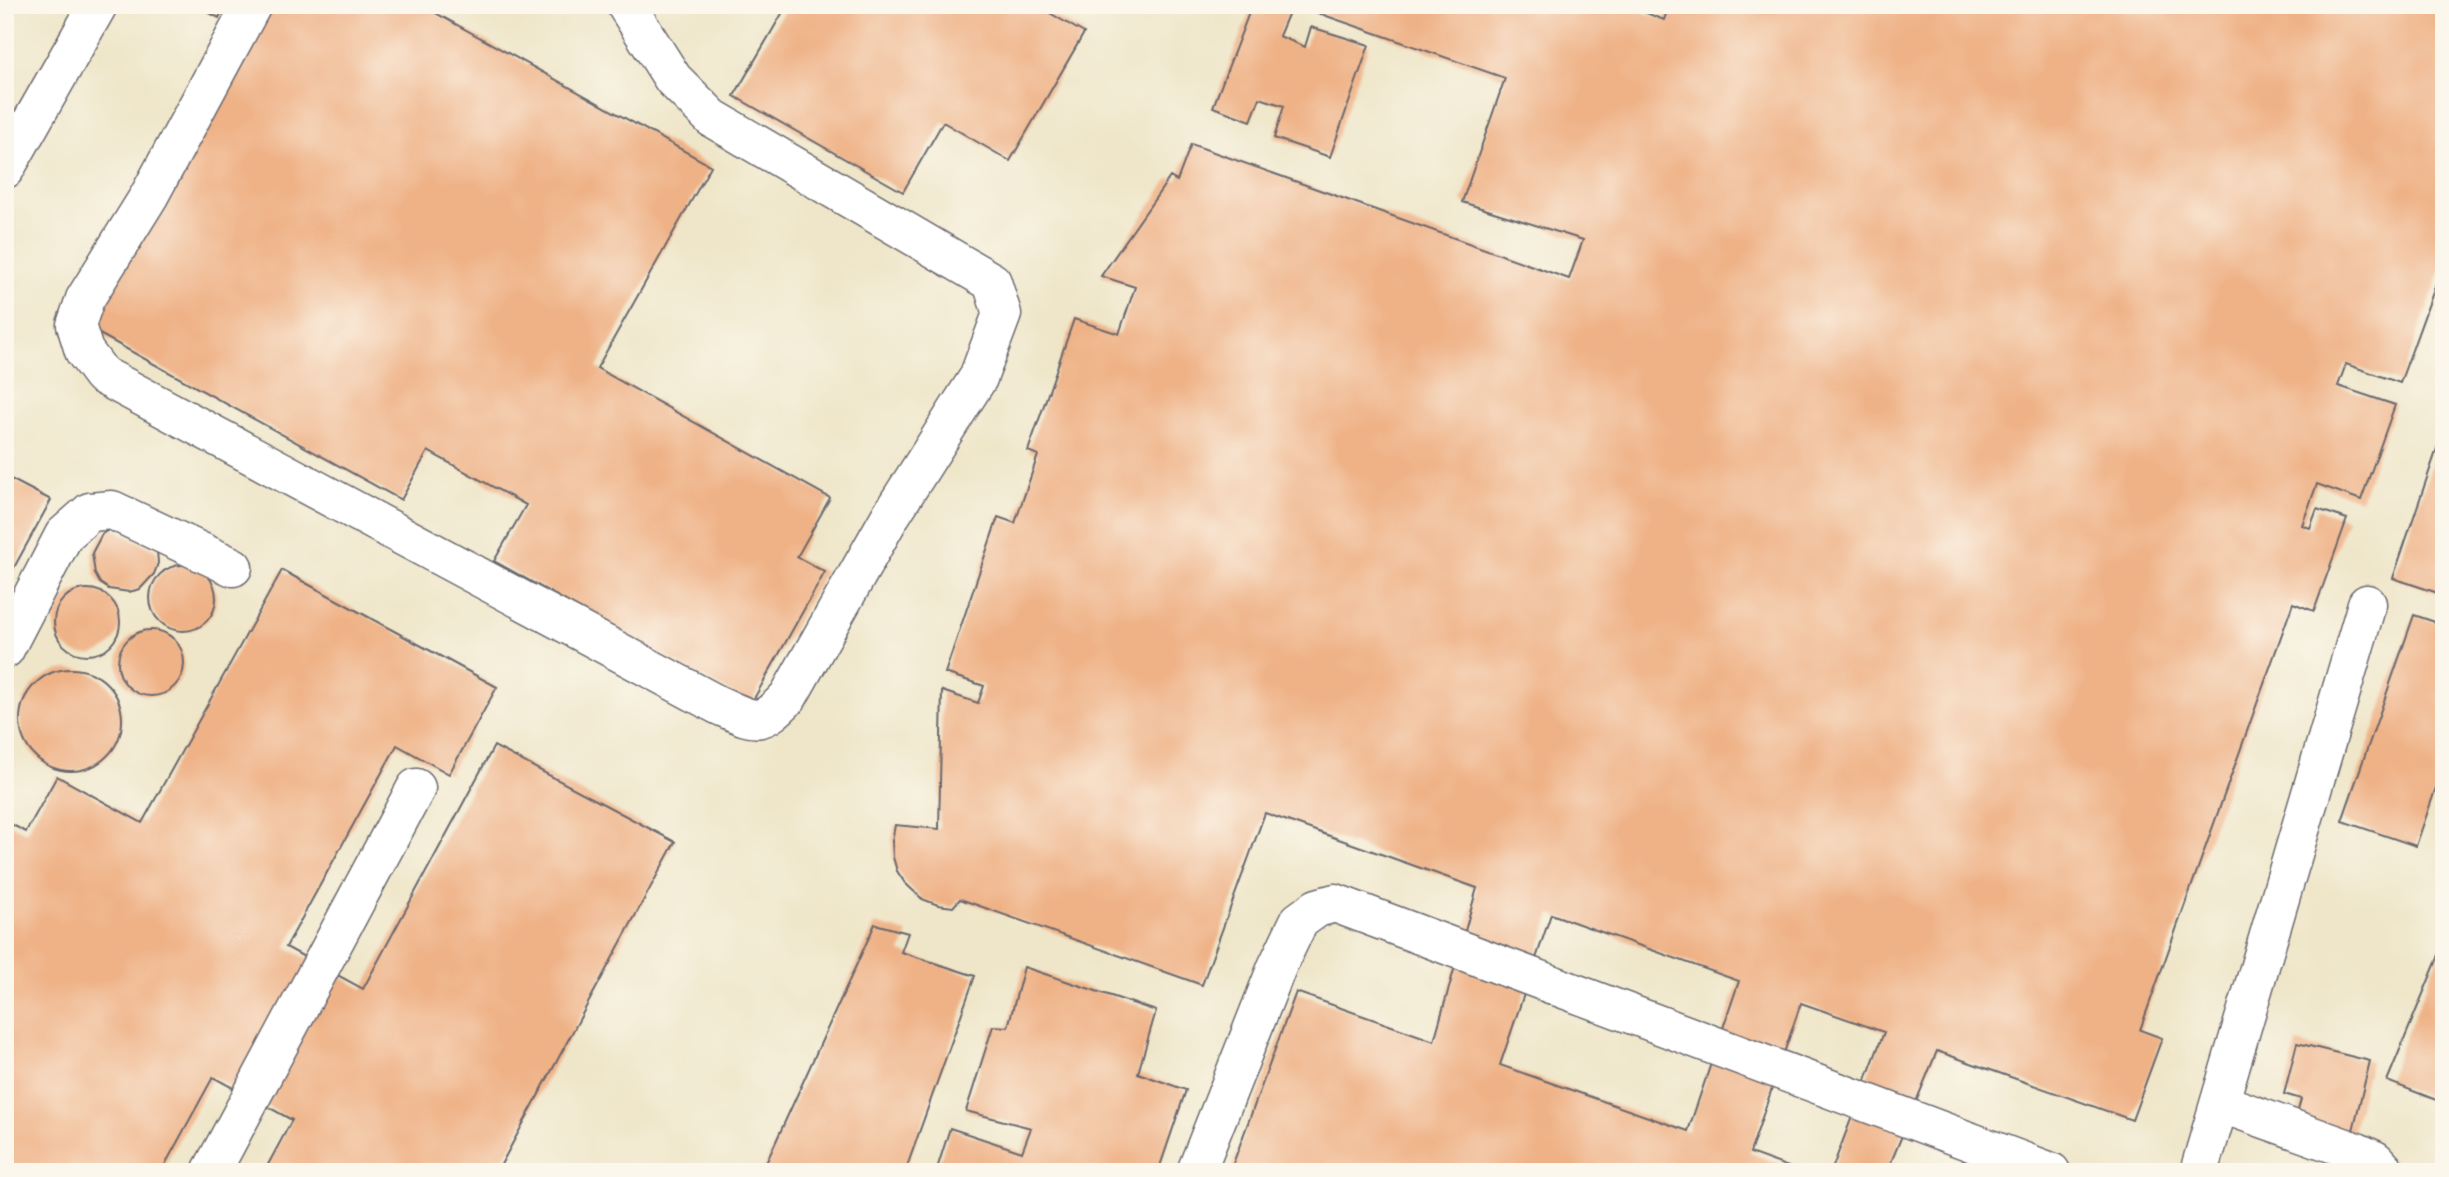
<svg xmlns="http://www.w3.org/2000/svg" width="2449" height="1177" viewBox="0 0 2449 1177" font-family="Itim,sans-serif">
	<rect width="100%" height="100%" fill="#fbf7ec"/>
	<filter id="ink" filterUnits="userSpaceOnUse"><feTurbulence type="fractalNoise" baseFrequency=".0143" numOctaves="2"/><feDisplacementMap in="SourceGraphic" scale="14" xChannelSelector="R" yChannelSelector="G"/><feConvolveMatrix kernelMatrix="1 2 1 2 8 2 1 2 1" color-interpolation-filters="sRGB"/></filter>
	<filter id="wash" filterUnits="userSpaceOnUse"><feTurbulence type="fractalNoise" baseFrequency=".00686" numOctaves="4" result="noise"/><feDisplacementMap in="SourceGraphic" scale="28" xChannelSelector="R" yChannelSelector="G"/><feGaussianBlur stdDeviation="1.57" result="paint"/><feColorMatrix in="noise" values="0 0 0 0 0 0 0 0 0 0 0 0 0 0 0 0 0 1.4 0 .05"/><feComposite in="paint" operator="in"/></filter>
	<g filter="url(#wash)">
		<rect width="100%" height="100%" fill="#efe6c9"/>
		<g id="blocks">
			<!-- building -->
			<path fill="#efb287" fill-rule="evenodd" d="M194 5H226L219 18Z
				M266 5H437L434 12 711 166 597 368 830 498 797 557 825 572 751 704 494 561 526 505 428 451 401 500 85 326Z
				M787 5H1036L1084 33 1010 161 943 122 903 192 734 96Z
				M1252 5H1292L1279 36 1305 47 1311 27 1369 45 1330 157 1274 138 1284 106 1260 98 1251 121 1213 107Z
				M1295 5H1626L1664 20 1669 5H2444V262L2400 383 2346 364 2338 386 2395 405 2361 500 2317 484 2302 525 2310 528 2317 509 2347 519 2314 611 2293 603 2140 1030 2162 1038 2132 1120 1937 1051 1887 1172H1831L1884 1032 1801 1003 1750 1153 1802 1172H1230L1296 992 1434 1041 1477 888 1265 813 1202 985 960 899 953 907 938 905 922 899 905 883 897 871 893 857 892 841 895 825 939 829 942 691 978 703 984 686 945 673 998 517 1015 523 1038 455 1028 451 1074 319 1119 334 1135 287 1101 276 1170 177 1177 181 1191 144 1569 279 1583 240 1462 202 1505 78ZM1551 914 1739 981 1688 1131 1500 1065Z
				M2443 431H2444V595L2393 578Z
				M5 476 51 500 5 584Z
				M112 528 157 551 158 563 154 574 140 589 129 592 109 589 100 583 95 574 92 553 102 534Z
				M150 598a33 33 0 1 1 66 0a33 33 0 1 1-66 0Z
				M282 570 497 687 449 774 397 745 286 947 363 989 494 746 675 842 497 1172H264L292 1120 213 1077 161 1172H5V821L26 832 57 776 142 823Z
				M54 622a33 33 0 1 1 66 0a33 33 0 1 1-66 0Z
				M2414 615 2444 625V764L2416 846 2342 821Z
				M118 663a33 33 0 1 1 66 0a33 33 0 1 1-66 0Z
				M20 720a51 51 0 1 1 102 0a51 51 0 1 1-102 0Z
				M875 924 908 933 901 952 975 976 905 1172H762Z
				M2444 943V1103L2387 1081Z
				M1024 967 1156 1011 1138 1073 1186 1090 1158 1172H936L950 1128 1022 1152 1031 1128 966 1111 993 1026 1008 1027Z
				M2297 1043 2370 1061 2346 1159 2289 1144 2301 1099 2284 1094Z"/>
		</g>
	</g>
	<g filter="url(#ink)">
		<use href="#blocks" fill-opacity="0" stroke="#6a676d" stroke-width="2"/>
		<g fill="none" stroke-linecap="round" stroke-linejoin="round">
			<defs>
				<path id="minor" d="M252 5 149 196 85 299 76 325 84 351 102 375 718 705C755 721 759 728 788 697L891 515 978 378 1002 314 992 282 712 118 673 79 626 5
					M5 169 98 5
					M5 649 64 535 90 512 112 510 233 567
					M2220 1103 2357 1152 2375 1160 2386 1172
					M211 1172 416 788
					M1196 1172 1277 967 1299 921 1317 908 1335 903 2051 1172
					M2199 1172 2367 604"/>
			</defs>
			<!-- minor casing -->
			<use href="#minor" stroke="#6a676d" stroke-width="41"/>
			<!-- minor -->
			<use href="#minor" stroke="#fff" stroke-width="38"/>
		</g>
	</g>
	<!-- margin -->
	<rect width="2449" height="1177" fill="none" stroke="#fbf7ec" stroke-width="28"/>
</svg>
